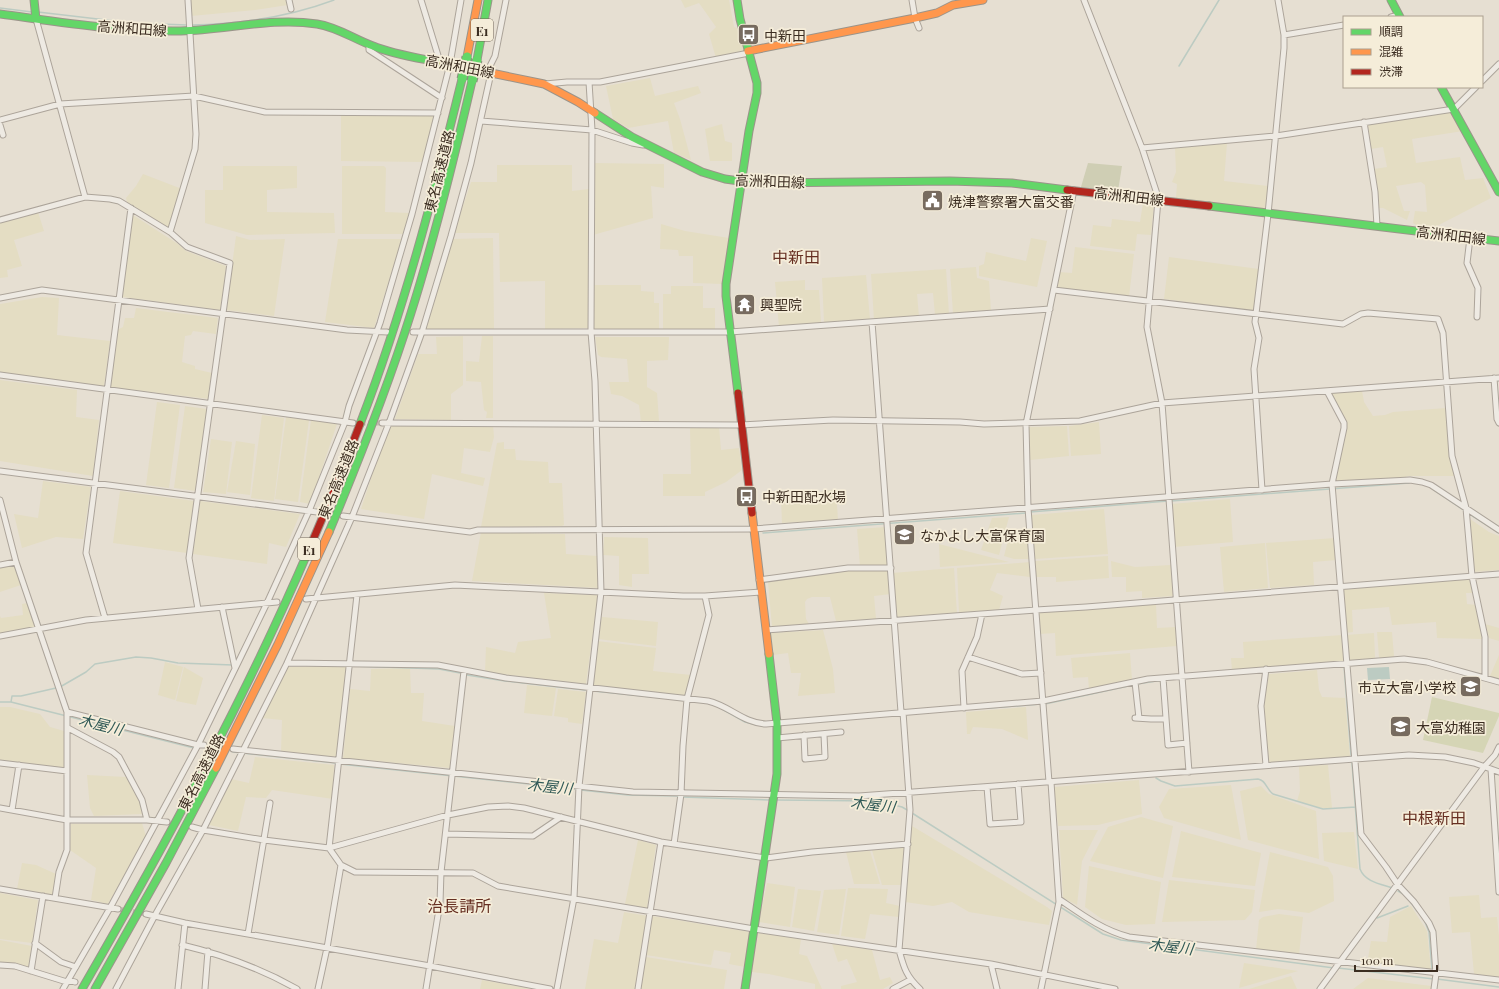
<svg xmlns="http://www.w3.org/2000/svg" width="1499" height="989" viewBox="0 0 1499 989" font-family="'Playfair Display','Noto Sans JP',serif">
	<rect width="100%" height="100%" fill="#e6dfd2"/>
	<!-- farmland -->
	<path fill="#e4ddc3" d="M190 0H286L288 5 255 10 191 16Z
		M681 0H729L734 27 737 28 744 51 743 52 716 58 709 34 716 27 699 3 685 8Z
		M650 78 655 96 698 86 701 93 674 103 680 119 691 160 674 153 668 121 628 128 613 119 606 86Z
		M1452 112 1463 131 1412 139 1416 163 1460 157 1465 180 1483 178 1491 198 1433 228 1418 226 1413 223 1415 211 1427 212 1425 185 1421 182 1396 186 1404 211H1410L1407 220 1383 208H1378V192L1374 169 1387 167 1383 147 1371 149 1368 125Z
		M341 115 435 116 423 162 341 161Z
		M722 124 725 141 732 143V161H710L705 129Z
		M1227 143 1224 181 1268 186 1265 209 1176 198 1177 184 1172 182 1176 172 1175 148Z
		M594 163 664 164V188L651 186 653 218 593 235Z
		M497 165H572V191L589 189V328L545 329V281L500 282 499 233H454L471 182H497Z
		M223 166H297V188L267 190V212L334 213 335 233 247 235 205 223V190H223Z
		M342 166H384L386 168 385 212 409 213 403 234H342Z
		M143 174 182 189 170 227H167L127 202 126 198 136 186Z
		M1143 203 1154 204 1151 235 1137 234 1135 251 1090 246 1093 225 1111 227 1112 219 1140 222Z
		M38 212 44 231 14 240 22 266 7 270 8 277 0 278V223Z
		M133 215 178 244 186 251 226 266 221 310 122 297Z
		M661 224 685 231 729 238 723 284 693 283V256H679L678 250 660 249Z
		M236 236 250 240 285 239 274 316 226 310Z
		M493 238 494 330 426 329 453 239Z
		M1031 238 1047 241 1037 287 979 276V266L984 264 986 252 1026 261Z
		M338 239H402L374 328 325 322Z
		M1075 247 1134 254 1129 297 1057 288 1059 272 1072 273Z
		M1169 257 1259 269 1254 311 1164 299Z
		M976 267 977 278 989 281 991 311 953 314 950 269Z
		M946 269 949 314 935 315 933 293 917 294 919 317 874 320 871 274Z
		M866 275 870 319 869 320 826 323 824 322 822 278Z
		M805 280V290H819L821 322 819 324 779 327 775 282Z
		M594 285H641V291L654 292V303H659V330L593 329Z
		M671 286H703V308H715V330H663V294H671Z
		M42 297 59 298 57 335 110 341 104 387 0 373V304Z
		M136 308 218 318 216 334 193 331 191 335 185 336 182 362 195 366V369L212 373 209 399 109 387 117 330 123 327 125 318H134Z
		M463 336V385L451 394V420L395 419 418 354H437L436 337Z
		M482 336H493V418H486L487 412 484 410 481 382 466 381V361L479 362Z
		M595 337H669L668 360 647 361V387L657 393 659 421 641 422 639 405 622 396 611 394 609 382H629L627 359 601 357 598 355Z
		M0 380 77 390 76 417 99 420 93 476 0 461Z
		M1362 391 1364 402 1373 416 1385 415 1393 412 1446 408 1456 476H1407L1405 478 1337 483 1335 480 1345 433 1331 395V393Z
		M157 402 180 405 169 488 146 485Z
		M185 406 207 409 196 491 174 488Z
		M262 415 284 418 274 501 251 498Z
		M286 417 309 420 298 502 275 499Z
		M311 420 337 424 310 504 300 502Z
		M1099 422 1101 454 1071 456 1069 426Z
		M389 423 493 425 494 437 490 452 464 448 461 473 485 478 483 486 432 474 424 519 361 509Z
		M1067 426 1069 456 1030 460 1028 427Z
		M690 427H719L721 450 739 448 742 470 726 482 705 492V496H663V474H691Z
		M211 439 232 442 226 494 203 492Z
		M236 441 255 444 250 495 227 492Z
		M504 442V449H515L516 460 548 462 549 483H562L564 525 562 526 481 527 497 443Z
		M43 481 91 487 83 539 56 537 22 548 14 514 38 518Z
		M836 489 838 520 782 523 781 499Z
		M120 491 194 501 187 553 113 543Z
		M1230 499 1233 542 1174 547 1171 504Z
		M200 501 300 514 286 547 269 543 267 564 193 554Z
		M1104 509 1108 554 1035 559 1031 515Z
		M1009 517 999 555 981 550 992 518Z
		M1470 519 1489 532 1499 536V570L1474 572Z
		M886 527 889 566H860L857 529Z
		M1011 529H1027L1029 559H1014L1004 556Z
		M481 532 565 534 566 554 598 556 599 588 472 581Z
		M604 537 648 538 649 574H632V587L619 585V556L603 555Z
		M1335 538 1336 560 1313 562 1314 585 1270 588 1266 543Z
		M1265 543 1268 588 1224 592 1220 547Z
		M939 544 1009 562 940 567Z
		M1108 556 1109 578 1056 582V577H1036L1035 561Z
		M1111 561 1135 567 1171 565 1173 596 1142 598V591L1126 592V577H1112Z
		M1030 562V577L997 573 990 590 1003 596 999 610 959 613 957 568Z
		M15 564 21 585 0 592V567Z
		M954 568 957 614 896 618 892 573Z
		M843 571H890L891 594 874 596 876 619 836 621 830 597H812L807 599 805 602 806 619 809 624 772 627 768 582Z
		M1468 578 1471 580 1473 593H1466L1467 604 1476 605 1483 639 1437 638 1436 622 1392 625 1389 607 1352 610 1353 632 1346 633 1343 589Z
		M544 593 598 595 586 684 485 672 486 647 515 653 518 642 551 638Z
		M27 603 35 627 0 634V616L1 618 23 615 22 604Z
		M1156 604 1157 628 1176 627 1177 646 1056 656 1055 633 1040 634 1038 611Z
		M602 617 658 622 656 646 598 639Z
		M1485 624 1499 628V641L1489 638Z
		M823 630 833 669 835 693 798 696 801 673H791L788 653 773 655 770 633Z
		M1377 632H1392L1394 656 1393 658H1380L1379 657Z
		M1374 633 1375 657 1374 659 1348 661 1346 635Z
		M1343 635 1344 660 1342 662 1232 671 1231 658H1244L1243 642Z
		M597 641 656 648 653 671 691 675 685 697 591 686Z
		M1130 653 1132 680 1089 689 1088 677 1073 678 1071 658Z
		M1499 655V679L1490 676Z
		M165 662 183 667 175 700 158 695Z
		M347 666 338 757 281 752 282 720 262 718 287 667Z
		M184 667 203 678 196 705 176 701Z
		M410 668 411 693H424L422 721 455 726 450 768 343 758 350 689 370 691 371 669Z
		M1317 670 1319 690 1322 697 1345 698 1350 757 1269 763 1263 706 1269 674Z
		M527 685 556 688 552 716 524 713Z
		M558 689 586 692 582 724 568 722V718L554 716Z
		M0 707H10L40 714 50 727 64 731V770L0 760Z
		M1026 707 1028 740 1002 729 973 727 970 734H967L966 712Z
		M255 757 334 765 333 799 272 790 266 798 246 797 238 831 209 825 231 779 249 783Z
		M1328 765 1332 808H1321L1297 801 1300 791 1299 766Z
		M87 775 126 777 140 802 142 814 94 816 90 808Z
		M1139 780 1142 814 1098 825 1058 826 1054 787Z
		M1231 785 1241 840 1164 818 1159 807 1169 789Z
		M1261 786 1269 794 1316 811 1319 859 1248 840 1240 791Z
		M1141 817 1173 826 1163 878 1090 861 1108 827Z
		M142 823 146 836 108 904 91 900 96 868 70 850 71 824Z
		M912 826 1047 907 1052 911 1049 925 969 912 952 902 933 906 905 902Z
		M1059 830H1098L1082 861 1077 905 1063 898Z
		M1181 831 1261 853 1255 886 1172 877Z
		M1354 832 1358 869 1324 861 1322 833Z
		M638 840 656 845 647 908 625 904Z
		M906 847 902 885H882L872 850Z
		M870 851 880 884H854L846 852Z
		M1270 852 1328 867 1333 876 1334 901 1309 913 1278 909 1259 912Z
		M22 863 36 865 56 874 53 895 17 889Z
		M1089 866 1161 882 1155 924 1126 925 1102 919 1085 907Z
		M1169 880 1255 890 1252 912 1245 920 1162 922Z
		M767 883 795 887 790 927 759 922Z
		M848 888 888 889 886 903 900 906 899 917 870 914 865 939 841 936Z
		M798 889 821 891 814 931 792 927Z
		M846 889 839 935 817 932 824 890Z
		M0 893 38 900 32 943 0 939Z
		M1479 895 1481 918 1497 917 1499 936V977L1474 974 1470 932 1452 933 1449 897Z
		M1411 906 1427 931 1431 970 1367 964 1371 941 1387 942 1390 917Z
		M624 912 648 916 635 989H585L594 939 618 943Z
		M1279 914 1303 917 1299 955 1256 950 1259 920 1263 917Z
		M652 916 750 932 745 967 729 964 731 953 714 950 711 965 646 955Z
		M758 933 801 939 799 954 807 956 822 989H815V984L769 974 752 972Z
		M0 940 32 946 28 968 16 964 0 962Z
		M832 944 872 950 880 980 890 977 893 983 883 989H841V986L857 982 847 959 838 962Z
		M646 957 727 970 724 989H641Z
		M1244 963 1298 971 1239 988Z
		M1291 976 1297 989H1249Z
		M1368 978 1431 986V989H1353Z
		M482 980 532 989H480Z"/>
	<!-- green -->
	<path fill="#d5d5b5" d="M1432 697 1499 713V716L1483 753 1423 740Z"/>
	<!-- cemetery -->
	<path fill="#cfceb4" d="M1088 163 1122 166 1118 191 1081 187Z"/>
	<!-- water -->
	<path fill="#bccbc2" d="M1389 667 1390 679 1368 680 1367 668Z"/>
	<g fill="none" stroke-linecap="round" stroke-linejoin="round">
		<!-- stream -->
		<path stroke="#bccbc2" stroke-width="1.5" d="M0 8 32 12
			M38 12 132 23 187 25
			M191 25C239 24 289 17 334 0
			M1179 66 1219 0
			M1428 486 1465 511
			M1171 501 1409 483
			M1030 512 1168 501
			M1468 513 1499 533
			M763 533 1026 513
			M353 666 439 669 460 673
			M1344 666 1351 755
			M467 675 505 681 585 690
			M1137 684 1163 680
			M60 687 86 672 95 664 136 657 151 658 178 663 233 665
			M593 691 662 698
			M0 702H11L194 748
			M11 702 12 696H21L56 688
			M1045 704 1133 685
			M989 708 1041 704
			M722 709 745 722 757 725
			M233 752 336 763
			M1352 763 1360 869C1365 882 1381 884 1393 888
			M340 764 577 789
			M1156 778 1161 781 1175 786 1258 779C1266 780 1266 789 1273 794L1323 809 1356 807
			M581 790 628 795 679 796
			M682 797 770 800
			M776 800 877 801 902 807 909 811
			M912 813 1103 934 1121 940 1334 968
			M1398 891 1405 895
			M1409 900 1417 911
			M1377 918 1408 906
			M1425 922 1429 932 1432 970
			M1338 968 1434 979
			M1437 979 1499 987"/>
		<!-- street-tunnel -->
		<path stroke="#c4bbaf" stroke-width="5" stroke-dasharray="5 2.5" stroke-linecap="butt" d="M353 423H382
			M118 909 146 914"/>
		<defs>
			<path id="street" d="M289 0 291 9
				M421 0 440 62
				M912 0 915 18 919 28
				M1084 0 1142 148 1159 200
				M1391 17 1399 15
				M36 19 85 197
				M1284 35 1344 25
				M369 45V50L442 98
				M487 72 495 56 506 0
				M1482 81 1499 64
				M545 84 567 82H600L749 53
				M0 120 60 104 194 96 265 112 438 113
				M481 121 592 130 632 143 643 145
				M1364 122 1375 192 1377 226
				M0 125 3 135
				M1142 148 1276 136 1454 109 1476 87
				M1158 200 1147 327 1162 403 1189 772
				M0 220 85 197 110 199 119 201 170 232 187 247 230 263 189 558 198 609
				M170 232 195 149 196 134 188 0
				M1470 238 1467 263 1478 288 1477 317
				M1054 290 1343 324 1361 314 1368 313 1438 319 1443 333 1452 456 1466 508 1472 576 1485 637V678
				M0 298 42 290 347 330 387 332
				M872 322 901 712
				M413 332H730L1050 309
				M0 375 353 423
				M1494 378 1497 419 1499 423
				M1327 391 1344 423V428L1332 484 1361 834 1386 867 1398 885 1414 902 1429 923 1433 932 1436 974 1434 989
				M382 423 741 425 833 420 960 422 984 424 1080 421 1162 403 1499 378
				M0 471 317 512
				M1262 490 1254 369 1259 338 1255 322 1268 214 1284 48V35L1278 0
				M0 500 16 562 67 712V850L59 872 55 898
				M343 516 470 532 478 530 753 529 1332 484 1410 480 1422 482 1431 485 1499 530
				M0 565 16 562
				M759 580 848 568H891
				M357 595 329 848 341 865 355 872 473 873 498 886 754 929 991 964 1115 989
				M306 599 455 585 683 596H705L761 592
				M222 607 235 668
				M105 618 86 553 131 208
				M766 630 1036 610 1086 607 1499 574
				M0 636 86 620 277 602
				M968 657 1022 674 1041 673
				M287 663 438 665 506 678 708 701C730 706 743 723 766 724L1043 701 1148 679 1404 659 1427 662 1499 682
				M1163 678 1168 745 1187 743
				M1135 682 1139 718
				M964 708 962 671 977 637 982 614
				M67 712 198 745H204
				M903 712 910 810 899 950C904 968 906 976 920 989
				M1135 718 1151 719H1166
				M68 728 113 752 119 757 142 800 147 820
				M804 735 805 759 825 757 824 734
				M777 738 841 732
				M233 749 633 792 859 796 1409 755 1445 757 1474 763 1499 772
				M0 763 67 771
				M1266 765 1261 706 1266 669
				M1491 769 1499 892
				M1049 782 1028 508 1026 424 1074 190
				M987 787 990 824 1021 822 1018 784
				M0 808 67 820H147L167 822
				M12 810 19 765
				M192 827 203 830 264 840 329 848 448 815 488 807 508 806 524 808 661 842 766 858 812 852 908 844
				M446 834 533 836 561 817
				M674 844 681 794 683 746 687 699 709 615 705 596
				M0 889 118 909
				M1059 899C1081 914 1102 930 1129 937L1499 980
				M146 914 185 923 430 966 550 989
				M248 934 270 803
				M35 943 61 962 76 967
				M182 945C224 955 260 968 297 989
				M991 964 997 989
				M0 965 15 966 67 982
				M31 971 43 896
				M68 980 75 982
				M63 989 110 908 198 745 267 603 309 511 345 422 349 406 380 323 412 214 450 64 461 0
				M116 989 154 917 203 830 287 663 352 517 389 423 422 332 451 236 471 163 491 73
				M178 989 185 923
				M205 989 208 951
				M318 989 327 948 341 865
				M426 989 440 903 441 872 464 671
				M557 989 574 898 579 786 601 592 595 381 591 332 592 130 589 82
				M638 989 661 842
				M893 989 910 980
				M1041 989 1059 902 1051 782
				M1320 989 1484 767 1495 755 1499 747"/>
			<path id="fast" d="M34 0 36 19
				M737 0 740 19 757 83V93L749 131 726 284V296L738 393
				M1391 0 1400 17
				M0 14C60 22 120 32 181 31 226 30 272 17 317 24 337 27 354 39 373 46 395 55 419 58 443 63
				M477 60 488 0
				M1441 87 1499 192
				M595 113 632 137 702 172 725 179 754 183 950 181 1012 183 1067 190
				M1209 206 1499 241
				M360 424C404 310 433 197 462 79
				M329 532C359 460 388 387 411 313 435 237 454 159 472 81
				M82 989C165 845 245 699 310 547
				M95 989 166 863 216 768
				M745 989 777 774V723L769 654"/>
			<path id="slow" d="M748 51 915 18 937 13 953 5 983 0
				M467 57 478 0
				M443 63 544 84 578 102 595 113
				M752 513 769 654
				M216 768 278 644 329 532"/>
			<path id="jam" d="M1067 190 1209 206
				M738 393 752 513
				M310 547 336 486 360 424"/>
		</defs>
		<!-- street casing -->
		<use href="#street" stroke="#aca49a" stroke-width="7"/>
		<!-- fast casing -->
		<use href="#fast" stroke="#9b948a" stroke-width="9"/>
		<!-- slow casing -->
		<use href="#slow" stroke="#9b948a" stroke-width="9"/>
		<!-- jam casing -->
		<use href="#jam" stroke="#9b948a" stroke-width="9"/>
		<!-- street -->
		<use href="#street" stroke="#eeeae3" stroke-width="5"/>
		<!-- fast -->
		<use href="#fast" stroke="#63d668" stroke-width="7"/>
		<!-- slow -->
		<use href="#slow" stroke="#ff974d" stroke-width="7"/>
		<!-- jam -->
		<use href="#jam" stroke="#b3261e" stroke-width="7"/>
		<defs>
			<path id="fast-bridge" d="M462 79 467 57
				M472 81 477 60"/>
		</defs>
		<!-- fast-bridge casing -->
		<use href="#fast-bridge" stroke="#918a81" stroke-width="11" stroke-linecap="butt"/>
		<!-- fast-bridge -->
		<use href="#fast-bridge" stroke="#63d668" stroke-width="9"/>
	</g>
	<!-- icons -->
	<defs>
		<symbol id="bus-square" viewBox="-11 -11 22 22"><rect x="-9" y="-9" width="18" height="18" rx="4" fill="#776b5f" stroke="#f5edd9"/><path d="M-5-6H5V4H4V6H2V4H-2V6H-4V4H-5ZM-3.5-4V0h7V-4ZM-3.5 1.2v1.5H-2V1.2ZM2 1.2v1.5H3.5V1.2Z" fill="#fff"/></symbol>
		<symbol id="civic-square" viewBox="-11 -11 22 22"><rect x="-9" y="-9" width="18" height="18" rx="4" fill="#776b5f" stroke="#f5edd9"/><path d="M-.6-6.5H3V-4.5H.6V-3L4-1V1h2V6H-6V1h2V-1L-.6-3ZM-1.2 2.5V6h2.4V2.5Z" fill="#fff"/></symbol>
		<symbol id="temple-square" viewBox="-11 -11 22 22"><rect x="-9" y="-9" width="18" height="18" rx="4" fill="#776b5f" stroke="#f5edd9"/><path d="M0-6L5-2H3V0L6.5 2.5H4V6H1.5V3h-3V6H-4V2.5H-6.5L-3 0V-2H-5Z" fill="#fff"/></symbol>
		<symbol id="school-square" viewBox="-11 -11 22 22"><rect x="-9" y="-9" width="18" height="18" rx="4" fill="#776b5f" stroke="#f5edd9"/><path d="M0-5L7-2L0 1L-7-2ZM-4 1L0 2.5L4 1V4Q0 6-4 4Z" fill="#fff"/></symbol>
	</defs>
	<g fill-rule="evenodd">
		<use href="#bus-square" x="736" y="22" width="25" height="25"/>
		<use href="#civic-square" x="920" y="188" width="25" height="25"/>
		<use href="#temple-square" x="732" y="292" width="25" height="25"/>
		<use href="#bus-square" x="734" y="484" width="25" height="25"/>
		<use href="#school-square" x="892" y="522" width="25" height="25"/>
		<use href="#school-square" x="1458" y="674" width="25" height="25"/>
		<use href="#school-square" x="1388" y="714" width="25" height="25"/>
	</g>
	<g text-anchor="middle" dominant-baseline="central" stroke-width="3.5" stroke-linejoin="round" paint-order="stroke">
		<!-- shield labels -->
		<g fill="#f5edd9" stroke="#736758" stroke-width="1">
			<rect x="471" y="19" width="22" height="22" rx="3"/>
			<rect x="298" y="538" width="22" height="22" rx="3"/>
		</g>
		<g font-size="13" font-weight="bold" fill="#3b2d21">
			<text x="482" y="30">E1</text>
			<text x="309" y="549">E1</text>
		</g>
		<!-- street labels -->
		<g font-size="14" fill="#3b2d21" stroke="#f5edd9">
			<text transform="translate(132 28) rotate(4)">高洲和田線</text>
			<text transform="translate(460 66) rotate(11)">高洲和田線</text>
			<text transform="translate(439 171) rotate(-76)">東名高速道路</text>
			<text transform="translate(770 181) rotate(2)">高洲和田線</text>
			<text transform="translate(1129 196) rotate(7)">高洲和田線</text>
			<text transform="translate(1451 235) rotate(7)">高洲和田線</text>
			<text transform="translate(338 479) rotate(-68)">東名高速道路</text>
			<text transform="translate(201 772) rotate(-63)">東名高速道路</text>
		</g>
		<!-- poi labels -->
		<g font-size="14" fill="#3b2d21" stroke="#f5edd9" text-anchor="start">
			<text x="764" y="35">中新田</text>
			<text x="948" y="201">焼津警察署大富交番</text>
			<text x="760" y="304">興聖院</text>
			<text x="762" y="496">中新田配水場</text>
			<text x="920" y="535">なかよし大富保育園</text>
			<text x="1456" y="687" text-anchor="end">市立大富小学校</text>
			<text x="1416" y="727">大富幼稚園</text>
		</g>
		<!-- water labels -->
		<g font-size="15" font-style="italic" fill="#315a57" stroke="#f5edd9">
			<text transform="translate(101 724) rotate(14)">木屋川</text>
			<text transform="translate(550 786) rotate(6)">木屋川</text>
			<text transform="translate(873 804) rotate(7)">木屋川</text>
			<text transform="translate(1171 946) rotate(7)">木屋川</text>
		</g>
		<!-- quarter labels -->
		<g font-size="16" fill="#662f22" stroke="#f5edd9">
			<text x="796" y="256">中新田</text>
			<text x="1434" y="817">中根新田</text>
			<text x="459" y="905">治長請所</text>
		</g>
	</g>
	<!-- legend -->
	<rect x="1343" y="16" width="140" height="72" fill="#f5edd9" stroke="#aba08f"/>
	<rect x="1351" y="29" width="20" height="6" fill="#63d668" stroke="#aba08f"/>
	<text x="1379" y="36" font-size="12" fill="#3b2d21">順調</text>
	<rect x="1351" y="49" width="20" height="6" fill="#ff974d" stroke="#aba08f"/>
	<text x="1379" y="56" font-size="12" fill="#3b2d21">混雑</text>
	<rect x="1351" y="69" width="20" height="6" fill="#b3261e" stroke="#aba08f"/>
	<text x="1379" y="76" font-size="12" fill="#3b2d21">渋滞</text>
	<!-- scale -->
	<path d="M1355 965v6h82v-6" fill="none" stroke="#3b2d21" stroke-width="2"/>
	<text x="1361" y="965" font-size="12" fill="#3b2d21" stroke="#f5edd9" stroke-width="3" paint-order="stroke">100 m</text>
</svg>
